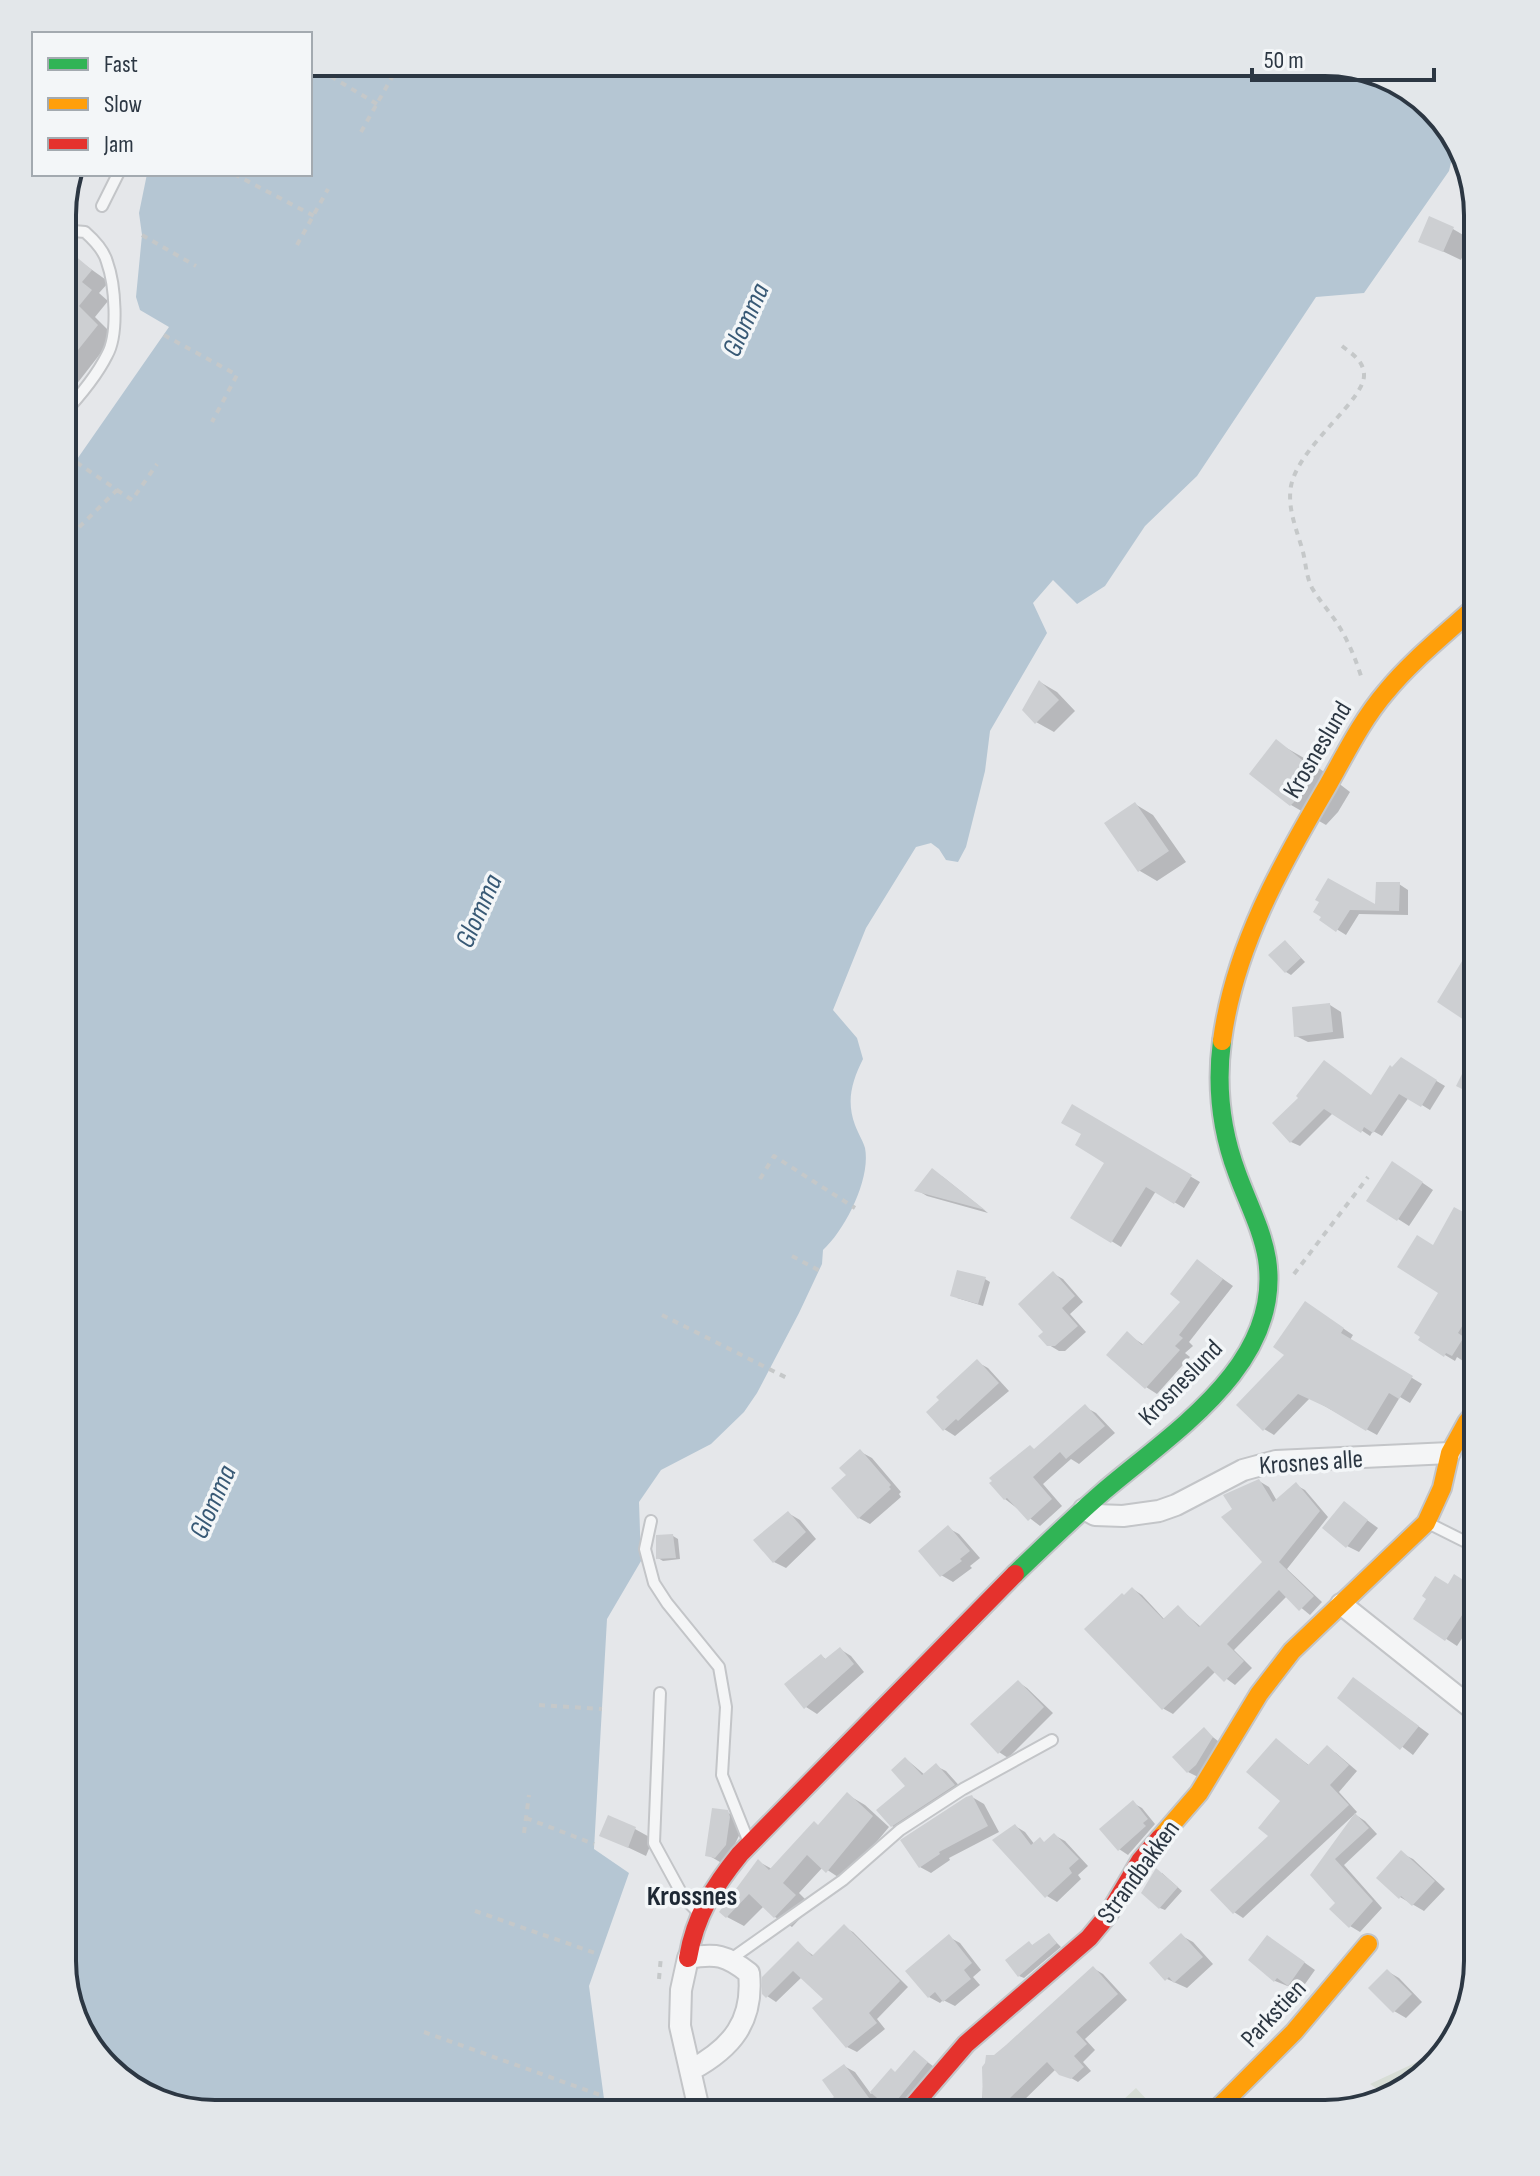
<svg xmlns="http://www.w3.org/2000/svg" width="1540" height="2176" viewBox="0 0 1540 2176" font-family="'Sofia Sans Condensed',sans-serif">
	<rect width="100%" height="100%" fill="#e5e7ea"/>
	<!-- green -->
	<path fill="#d7ddd6" d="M1447 2048 1402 2093 1389 2097 1370 2084Z
		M1136 2088 1160 2114H1108Z"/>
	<!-- water -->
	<path fill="#b5c6d3" d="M310 62H1335L1402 83 1457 138 1449 171 1364 293 1316 297 1197 476 1145 526 1105 586 1077 604 1053 580 1033 603 1047 633 990 731 985 771 966 847 958 862 946 860 939 849 931 843 916 847 866 928 833 1010 857 1038 863 1059C852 1081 846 1101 855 1125 858 1133 863 1141 865 1148 871 1179 845 1230 823 1250L822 1264 799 1313 757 1393 744 1412 711 1444 661 1470 639 1502 641 1561 607 1619 594 1849 629 1873 589 1986 606 2114H205L138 2093 83 2038 62 1961V459L73 465 169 327 140 310 136 297 142 235 139 213 147 174H310Z"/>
	<!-- shadow -->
	<path fill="#0003" d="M1453 229 1470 239 1461 260 1421 241Z
		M74 257 109 282 99 293 108 301 95 317 114 336 62 403V266Z
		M1040 682 1057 692 1075 711 1054 732 1036 722Z
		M1276 742 1311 762 1350 792 1338 812 1326 825 1291 805 1252 774Z
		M1472 798H1478V851L1470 847Z
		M1135 804 1153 815 1186 862 1157 881 1140 871 1107 824Z
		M1399 884 1408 890V915L1359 914 1346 935 1322 920 1324 917 1315 911 1377 908Z
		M1478 939V1021L1476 1024 1439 1002Z
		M1290 946 1305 962 1291 975 1286 972Z
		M1330 1005 1341 1012 1344 1038 1308 1042 1296 1036Z
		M1401 1060 1445 1086 1430 1110 1409 1097 1382 1136 1373 1131 1370 1136 1334 1112 1300 1146 1291 1142 1302 1097H1372Z
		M1073 1107 1200 1182 1184 1208 1156 1191 1121 1247 1073 1217 1107 1162 1084 1134Z
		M1404 1170 1433 1190 1409 1226 1398 1219Z
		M933 1171 943 1177 988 1213 927 1196 917 1190Z
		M1478 1223V1322L1467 1341 1473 1344 1463 1361 1457 1357 1455 1361 1420 1340 1441 1293 1434 1247Z
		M1198 1261 1233 1286 1189 1342 1193 1346 1185 1353 1190 1357 1157 1394 1146 1387 1127 1334 1144 1345 1183 1301Z
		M1054 1274 1063 1279 1083 1302 1070 1314 1086 1332 1065 1351H1059L1049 1345 1046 1332Z
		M985 1279 990 1282 983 1306 957 1298Z
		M1316 1310 1353 1335 1350 1340 1422 1384 1410 1403 1400 1397 1377 1435 1310 1398 1274 1435 1264 1429 1287 1355Z
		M977 1362 988 1368 1009 1391 955 1436 944 1429Z
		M1085 1407 1096 1413 1115 1433 1079 1464 1071 1459 1043 1484 1062 1506 1040 1526 1005 1499 1035 1450Z
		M861 1452 872 1458 901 1492 899 1494 901 1497 870 1524 859 1518 848 1475Z
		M1259 1481 1269 1487 1277 1501 1296 1485 1305 1490 1328 1517 1287 1569 1322 1602 1310 1615 1287 1596 1234 1650 1252 1668 1235 1685 1216 1671 1173 1714 1164 1709 1086 1629 1133 1589 1142 1595 1165 1620 1178 1607 1201 1627 1265 1562Z
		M1345 1504 1378 1528 1359 1552 1347 1546Z
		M788 1513 800 1520 816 1539 786 1568 774 1562Z
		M948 1528 959 1534 980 1558 970 1566 972 1568 953 1582 941 1575Z
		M673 1536 678 1539 680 1559 663 1561 658 1558Z
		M1455 1577 1478 1591 1475 1604 1478 1606V1614L1457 1646 1416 1619Z
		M840 1649 851 1656 864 1672 817 1714 806 1707 821 1656 827 1660Z
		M1018 1682 1027 1688 1053 1713 1008 1758 999 1752Z
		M1364 1686 1429 1734 1413 1755 1339 1698Z
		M1204 1730 1223 1745 1200 1778 1188 1772Z
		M1276 1740 1310 1766 1327 1748 1336 1753 1357 1771 1339 1792 1357 1812 1243 1918 1234 1912 1271 1836 1283 1801Z
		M906 1759 925 1775 936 1766 946 1771 964 1791 902 1832 892 1826 908 1786Z
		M848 1795 865 1805 889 1827 844 1881 823 1867 799 1893 812 1906 792 1927 775 1917 764 1906 744 1926 727 1917 759 1862 772 1869 820 1826Z
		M972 1797 984 1804 999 1832 949 1858 950 1860 931 1873 920 1867Z
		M1133 1803 1142 1808 1155 1824 1128 1855 1119 1849Z
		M1478 1810V1828L1469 1821Z
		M727 1812 745 1823 725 1865 708 1855Z
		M1356 1815 1365 1821 1377 1834 1344 1865 1382 1908 1360 1932 1350 1926 1337 1903 1312 1875Z
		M1015 1826 1025 1832 1035 1845 1046 1843 1054 1835 1065 1841 1088 1866 1078 1875 1081 1879 1057 1902 1047 1896Z
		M635 1829 653 1839 646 1856 602 1835Z
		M1401 1853 1413 1859 1445 1889 1424 1911 1400 1897Z
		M1162 1873 1182 1891 1165 1910 1160 1908Z
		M844 1927 853 1932 908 1987 877 2019 885 2029 857 2052 847 2047 826 1999 802 1977 776 2002 767 1996 798 1944 814 1956Z
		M1049 1935 1061 1947 1024 1978 1019 1976 1030 1944 1034 1946Z
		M1182 1936 1193 1942 1213 1964 1187 1988 1167 1979Z
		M949 1937 960 1943 981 1970 973 1977 980 1985 955 2006 943 2000 940 2003 929 1997Z
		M1278 1944 1315 1970 1300 1991 1275 1981 1251 1960Z
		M1093 1968 1103 1974 1127 2000 1085 2039 1095 2050 1083 2062 1091 2071 1078 2082 1056 2069 1020 2104V2110H992L982 2104 984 2068Z
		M1387 1971 1399 1978 1422 2002 1406 2018 1394 2011Z
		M914 2052 937 2069 901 2114H814L837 2097 844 2066 855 2072 871 2094 891 2071 896 2073Z"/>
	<!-- building -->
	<path fill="#cdcfd2" d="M1429 216 1454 227 1443 252 1418 242Z
		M73 254 92 270 82 282 92 290 79 306 98 325 62 370V265Z
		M1039 680 1059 700 1035 724 1022 710Z
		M1276 739 1316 771 1303 793 1290 806 1249 774Z
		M1135 802 1169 851 1138 872 1104 823Z
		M1328 878 1375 904 1376 882H1400L1399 911 1350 910 1336 932 1319 920 1321 917 1313 912 1319 902 1315 900Z
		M1478 935V998L1464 1020 1437 1002Z
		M1285 940 1301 958 1285 973 1268 955Z
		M1330 1003 1333 1032 1294 1037 1292 1007Z
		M1478 1042V1097L1456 1086Z
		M1401 1057 1437 1080 1421 1107 1399 1094 1373 1133 1364 1127 1361 1133 1324 1109 1290 1143 1272 1123 1298 1098 1296 1096 1324 1060 1371 1095 1390 1065 1392 1067Z
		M1072 1104 1192 1175 1174 1204 1146 1187 1111 1243 1070 1218 1104 1163 1075 1145 1081 1134 1061 1123Z
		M1392 1161 1423 1182 1397 1221 1366 1201Z
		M932 1168 985 1210 914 1191Z
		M1454 1207 1478 1220V1300L1458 1333 1464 1337 1452 1356 1446 1353 1444 1357 1418 1340 1420 1337 1414 1333 1438 1293 1397 1267 1417 1235 1433 1245Z
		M1197 1259 1223 1279 1179 1335 1183 1338 1175 1346 1180 1350 1145 1389 1106 1355 1127 1331 1142 1345 1180 1302 1170 1294Z
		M957 1270 986 1277 978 1304 950 1296Z
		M1053 1271 1075 1296 1062 1308 1078 1326 1055 1346H1047L1038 1336 1043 1332 1018 1304Z
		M1305 1301 1344 1328 1341 1333 1413 1376 1399 1399 1389 1393 1366 1431 1326 1407 1298 1394 1263 1431 1236 1405 1284 1355 1273 1347Z
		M977 1359 999 1383 958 1421 956 1419 943 1431 926 1412 939 1400 936 1397Z
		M1085 1404 1105 1426 1066 1459 1060 1452 1033 1477 1052 1499 1028 1521 1007 1498 1004 1500 989 1483 992 1481 989 1478 1030 1445 1034 1449Z
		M860 1449 891 1485 889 1487 891 1489 858 1519 831 1488 846 1475 839 1468Z
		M1259 1479 1273 1502 1296 1482 1320 1511 1279 1562 1314 1596 1299 1611 1279 1590 1227 1644 1244 1661 1224 1682 1208 1666 1162 1710 1084 1629 1122 1593 1124 1595 1132 1587 1163 1619 1178 1605 1199 1627 1262 1562 1221 1517 1232 1509 1223 1495Z
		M1344 1501 1368 1520 1346 1548 1322 1528Z
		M788 1511 806 1532 773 1563 753 1540Z
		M948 1525 970 1551 960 1559 962 1561 940 1577 918 1551Z
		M673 1534 676 1558 656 1559V1535Z
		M1454 1574 1471 1585 1465 1596 1472 1600 1445 1641 1413 1619 1426 1599 1422 1596 1435 1576 1448 1584Z
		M840 1647 854 1664 804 1709 784 1684 821 1654 825 1659Z
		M1353 1677 1419 1726 1400 1750 1337 1698Z
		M1018 1680 1044 1707 998 1754 970 1724Z
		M1204 1727 1213 1737 1196 1765 1187 1773 1172 1757Z
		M1276 1738 1308 1765 1327 1745 1349 1765 1330 1785 1349 1805 1233 1914 1210 1890 1268 1836 1258 1828 1280 1801 1246 1772Z
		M905 1757 922 1775 936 1763 955 1785 891 1827 876 1810 905 1786 891 1770Z
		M847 1792 873 1816 826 1873 807 1855 783 1883 796 1895 774 1918 749 1894 726 1918 719 1912 758 1859 769 1870 814 1821 818 1825Z
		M972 1795 988 1826 939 1852 940 1854 919 1868 900 1840 966 1797Z
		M1133 1800 1148 1819 1143 1823 1146 1826 1118 1851 1099 1829Z
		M712 1808 728 1810 730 1817 726 1845 715 1858 705 1856Z
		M1355 1813 1369 1828 1335 1859 1373 1901 1349 1928 1329 1909 1335 1903 1310 1875Z
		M608 1815 636 1827 628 1848 599 1836Z
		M1015 1824 1031 1845 1040 1837 1044 1842 1054 1833 1079 1859 1069 1868 1072 1873 1045 1898 992 1840Z
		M1401 1850 1435 1881 1412 1906 1401 1896 1399 1899 1376 1878Z
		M1156 1868 1178 1887 1159 1909 1141 1893Z
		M844 1924 900 1981 869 2013 877 2023 846 2048 812 2008 823 1999 793 1971 766 1998 762 1994V1977L798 1941 812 1956Z
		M1049 1933 1057 1943 1018 1977 1005 1960 1029 1941 1032 1945Z
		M1181 1933 1203 1957 1174 1983 1169 1977 1165 1981 1149 1963Z
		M949 1934 972 1963 964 1970 971 1979 943 2002 935 1992 928 1998 905 1971Z
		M1267 1935 1305 1962 1288 1986 1277 1978 1274 1982 1248 1960Z
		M1093 1966 1118 1994 1076 2032 1087 2044 1074 2056 1084 2067 1071 2079 1059 2075 1047 2062 1010 2098V2105H983L982 2067 985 2063 986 2055H994L1006 2045Z
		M1387 1969 1412 1994 1393 2013 1368 1988Z
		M914 2050 928 2062 890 2109 870 2092 891 2068 895 2072Z
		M844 2064 872 2102 856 2114H838L828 2101 834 2097 822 2080Z"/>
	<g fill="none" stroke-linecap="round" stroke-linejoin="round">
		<defs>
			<path id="lane" d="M102 206 118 174
				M1478 360 1472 333 1478 261
				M62 415C79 397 96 377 107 355 119 334 115 284 107 262 104 250 94 240 85 232L62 230
				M651 1521 645 1549 654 1583 667 1603 719 1667 726 1707 722 1775 748 1840
				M1428 1523 1478 1548
				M660 1693 654 1843 684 1898 699 1913
				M731 1959 843 1880 900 1830 963 1789 1052 1740"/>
			<path id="street" d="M1084 1509 1095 1515 1123 1516 1159 1511 1176 1505 1243 1470 1276 1461 1450 1453
				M1341 1604 1478 1713
				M691 2070C732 2048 754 2021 749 1973 726 1955 716 1953 688 1958L681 1990 680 2026 700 2114"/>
			<path id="fast" d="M1015 1574C1044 1546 1073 1518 1104 1491 1173 1432 1283 1364 1267 1259 1262 1229 1247 1201 1237 1173 1221 1130 1216 1086 1222 1041"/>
			<path id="slow" d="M1222 1041C1234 948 1281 865 1328 785 1346 753 1362 720 1386 692 1413 659 1447 633 1478 604
				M1160 1838 1199 1793 1259 1694 1292 1651 1426 1523 1442 1488 1450 1453 1467 1422 1478 1409
				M1212 2114 1294 2032 1368 1944"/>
			<path id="jam" d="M688 1958C695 1916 714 1886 740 1854L1015 1574
				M906 2114 966 2044 1089 1938 1108 1915 1140 1861 1160 1838"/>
		</defs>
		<!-- lane casing -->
		<use href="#lane" stroke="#c3c5c8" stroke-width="14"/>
		<!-- street casing -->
		<use href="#street" stroke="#c3c5c8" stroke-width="24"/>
		<!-- fast casing -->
		<use href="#fast" stroke="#c3c5c8" stroke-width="22"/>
		<!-- slow casing -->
		<use href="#slow" stroke="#c3c5c8" stroke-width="22"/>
		<!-- jam casing -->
		<use href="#jam" stroke="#c3c5c8" stroke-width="22"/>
		<!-- path -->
		<path stroke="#c5c8c9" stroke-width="4" stroke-dasharray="6 6" stroke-linecap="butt" d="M310 64 377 104
			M361 132 392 77
			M234 174 314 216
			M142 235 196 266
			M297 245 328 189
			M164 335 237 375 212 422
			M1342 346C1352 354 1363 360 1364 374 1366 400 1299 445 1291 486 1287 509 1297 530 1303 552 1306 564 1306 576 1312 588 1319 600 1329 611 1337 623 1348 640 1356 660 1362 679
			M117 490 132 500 157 464
			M62 544 117 490 76 462
			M760 1179 774 1156 855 1208
			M792 1256 822 1272
			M1294 1274 1368 1177
			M662 1315 787 1378
			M539 1705 602 1709
			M526 1818 594 1844
			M524 1833 529 1795
			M475 1911 598 1954
			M659 1979 661 1956
			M424 2032 600 2095"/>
		<!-- lane -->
		<use href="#lane" stroke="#f4f5f6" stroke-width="10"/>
		<!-- street -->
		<use href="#street" stroke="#f4f5f6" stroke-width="20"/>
		<!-- fast -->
		<use href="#fast" stroke="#30b455" stroke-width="18"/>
		<!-- slow -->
		<use href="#slow" stroke="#ff9f0a" stroke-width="18"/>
		<!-- jam -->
		<use href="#jam" stroke="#e5322d" stroke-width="18"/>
	</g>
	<g text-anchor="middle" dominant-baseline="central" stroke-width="7" stroke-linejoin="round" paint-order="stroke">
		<!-- street labels -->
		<g font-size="26" fill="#2c3743" stroke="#f3f6f8">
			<text transform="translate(1318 750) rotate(-59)">Krosneslund</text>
			<text transform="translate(1181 1383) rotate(-46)">Krosneslund</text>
			<text transform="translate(1311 1463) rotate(-4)">Krosnes alle</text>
			<text transform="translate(1139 1872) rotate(-54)">Strandbakken</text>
			<text transform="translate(1274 2014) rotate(-47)">Parkstien</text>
		</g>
		<!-- water labels -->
		<g font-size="28" font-style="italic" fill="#385975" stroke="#f3f6f8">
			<text transform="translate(746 320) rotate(-66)">Glomma</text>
			<text transform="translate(479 911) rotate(-66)">Glomma</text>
			<text transform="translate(213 1502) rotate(-66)">Glomma</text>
		</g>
		<!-- neighbourhood labels -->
		<g font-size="28" font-weight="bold" fill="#1e2834" stroke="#f3f6f8">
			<text x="692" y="1896">Krossnes</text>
		</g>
	</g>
	<!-- crop -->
	<path d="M0 0H1540V2176H0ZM215 76H1325A139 139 0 0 1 1464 215V1961A139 139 0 0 1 1325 2100H215A139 139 0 0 1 76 1961V215A139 139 0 0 1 215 76Z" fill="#e3e7ea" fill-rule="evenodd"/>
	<path fill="none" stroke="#2c3743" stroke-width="4" d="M215 76H1325A139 139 0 0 1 1464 215V1961A139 139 0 0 1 1325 2100H215A139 139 0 0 1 76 1961V215A139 139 0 0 1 215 76Z"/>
	<!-- legend -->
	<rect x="32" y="32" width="280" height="144" fill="#f3f6f8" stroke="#a3aab0" stroke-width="2"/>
	<rect x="48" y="58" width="40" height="12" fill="#30b455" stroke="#a3aab0" stroke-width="2"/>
	<text x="104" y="72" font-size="24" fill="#2c3743">Fast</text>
	<rect x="48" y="98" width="40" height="12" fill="#ff9f0a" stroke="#a3aab0" stroke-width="2"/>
	<text x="104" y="112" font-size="24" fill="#2c3743">Slow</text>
	<rect x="48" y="138" width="40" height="12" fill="#e5322d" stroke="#a3aab0" stroke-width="2"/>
	<text x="104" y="152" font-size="24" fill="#2c3743">Jam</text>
	<!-- scale -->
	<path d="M1252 68v12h182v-12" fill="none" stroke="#2c3743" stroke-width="4"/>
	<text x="1264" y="68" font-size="24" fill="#2c3743" stroke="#f3f6f8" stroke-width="6" paint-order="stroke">50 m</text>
</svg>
